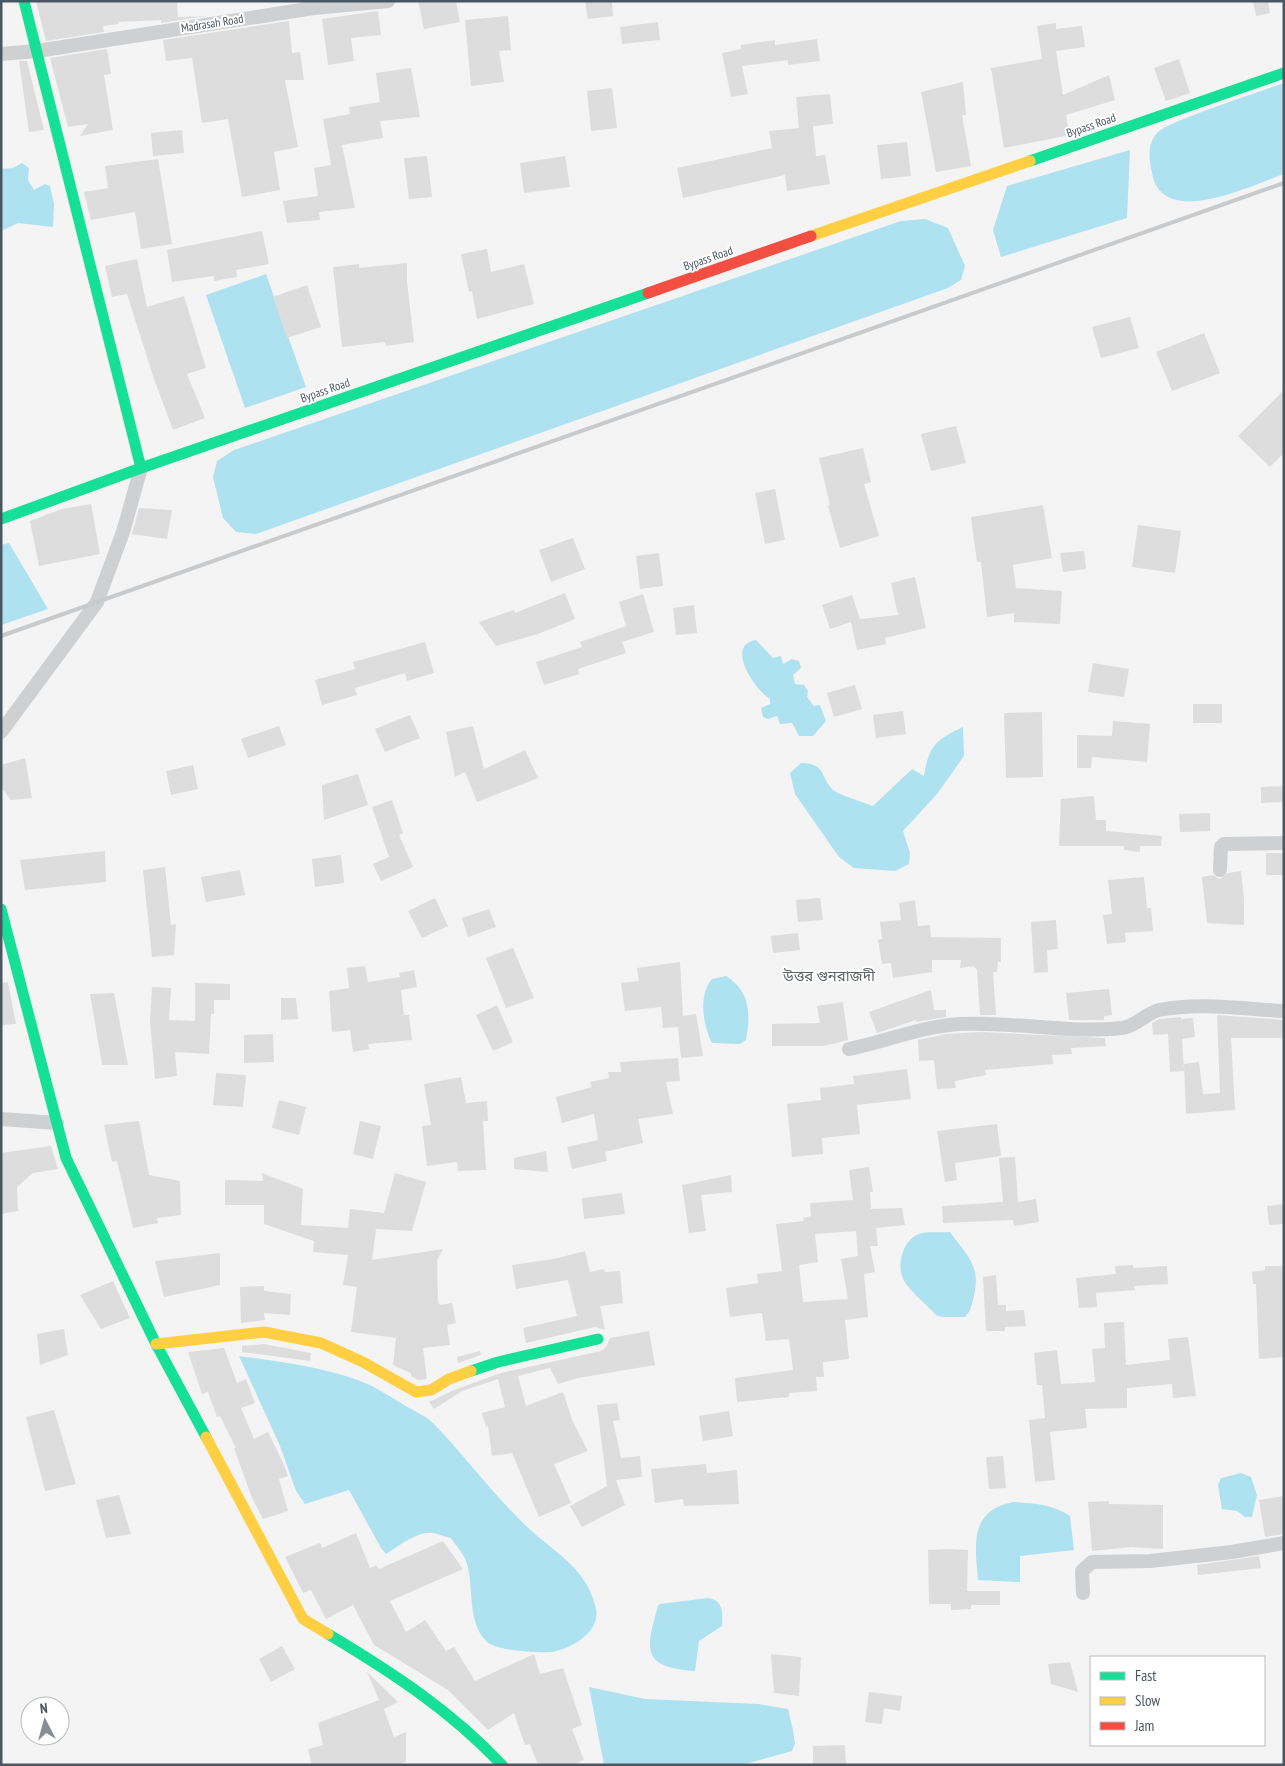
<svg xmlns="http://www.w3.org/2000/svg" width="1285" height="1766" viewBox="0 0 1285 1766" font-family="'PT Sans Narrow','Noto Sans Bengali',sans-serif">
	<rect width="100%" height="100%" fill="#f4f4f4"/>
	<!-- water -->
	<path fill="#aee2f0" d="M1284 83V174C1251 185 1162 230 1152 173 1149 160 1147 144 1157 133 1168 121 1262 91 1284 83Z
		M1130 150 1127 218 1001 257 993 230 1007 186Z
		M22 163 29 168 28 180 34 190 45 184 50 186 54 204 53 227 18 223 1 231V169L13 168Z
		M925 219 948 228 965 266 961 280 948 288 256 534 236 532 223 518 213 477 217 461 234 450 901 221Z
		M266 274 306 387 245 408 206 295Z
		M9 543 48 609 1 625V545Z
		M756 640 773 658 781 656 783 664 792 659 799 661 801 668 793 675 795 684 804 685 808 691 807 697 814 706 820 705 826 721 813 736H799L792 723 780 724 777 716 768 719 763 717 761 708 770 704V699C756 691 724 645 756 640Z
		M963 727 964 756 937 794 903 831 910 853 909 864 895 871 854 868 839 857 795 794 790 773 801 763C826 764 819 774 832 789 838 795 863 802 873 806L912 769 924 776C929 746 935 740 963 727Z
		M726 976C750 991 751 1014 746 1040L740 1044 712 1043C703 1026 698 995 712 979Z
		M950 1232C967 1256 981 1265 974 1296 972 1304 971 1311 965 1317H942L936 1315C926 1304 912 1293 904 1281 896 1267 902 1240 919 1234 927 1231 941 1233 950 1232Z
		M239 1356C282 1362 332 1368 372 1386 383 1392 394 1399 404 1405 414 1411 426 1416 433 1423 465 1456 492 1493 525 1525 552 1551 588 1568 596 1609 601 1632 571 1649 552 1652 538 1653 495 1651 486 1641 467 1621 474 1588 467 1564 465 1555 456 1546 451 1538 445 1537 439 1534 433 1533 417 1531 399 1546 386 1554L381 1548 349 1490 305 1504 296 1491 280 1446Z
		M1241 1473 1251 1477 1257 1495 1252 1517H1245L1237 1511 1222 1509 1218 1485 1221 1478Z
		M1013 1502C1034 1503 1052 1504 1070 1516L1074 1550 1020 1556V1582L978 1580C975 1544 969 1511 1013 1502Z
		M708 1598C723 1600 723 1612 722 1626L699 1641 695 1671C642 1667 645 1651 658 1606L660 1604Z
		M589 1687 645 1699 758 1704 788 1709 793 1730 795 1744 792 1751 742 1765H604Z"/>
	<!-- building -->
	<path fill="#ddddde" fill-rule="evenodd" d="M36 1H177L178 17 207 16 161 23V20L118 22 119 24 103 26 104 32 46 41Z
		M418 1H456L460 22 424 29Z
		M585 1H612L613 16 588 19Z
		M1253 1H1268L1270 13 1256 16Z
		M378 11 381 35 351 38 354 61 328 65 322 19Z
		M508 16 511 50 499 51 504 82 471 86 465 20Z
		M289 21 292 53 300 52 304 80H285L298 147 274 152 280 190 242 197 228 119 202 123 192 58 166 61 163 40Z
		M658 22 660 40 622 44 620 27Z
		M1056 23V29L1082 26 1085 47 1056 51 1063 95 1109 75 1115 100 1066 115 1070 135 1004 148 991 68 1042 59 1037 26Z
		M817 39 820 61 788 65V60L742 66 748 94 731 97 722 53 741 49V45L775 40V45Z
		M107 49 111 74 104 75 113 130 80 136 88 124 68 127 50 58Z
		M1179 59 1190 93 1166 101 1154 68Z
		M19 61H27L44 130 29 132Z
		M411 68 420 117 380 121 383 138 342 145 355 208 319 212 320 220 287 223 283 201 318 196 314 168 331 165 323 119 350 114 349 107 380 102 376 73Z
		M963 82 966 115H962L971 166 936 172 921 92Z
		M612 88 617 128 591 131 587 91Z
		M830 94 833 124 813 126 816 156 825 155 830 184 787 191 785 175 683 198 677 168 772 148 769 131 799 128 796 97Z
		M182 130 184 153 153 156 151 133Z
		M907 142 911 176 881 179 877 145Z
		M427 156 432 197 409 199 404 158Z
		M565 156 570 187 524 193 520 163Z
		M158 159 172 244 141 249 135 212 91 220 84 192 108 188 105 166Z
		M262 231 269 264 236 270 237 277 214 281V276L172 282 167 250Z
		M487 249 491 272 524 264 534 304 477 319 472 291 469 292 461 254Z
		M137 259 147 307 184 296 206 368 187 374 205 418 173 430 154 379 127 294 112 297 105 266Z
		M407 263V281L414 342 386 346 385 342 342 347 333 267 359 264V268Z
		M307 285 321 327 287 338 273 297Z
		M1130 317 1139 348 1101 358 1092 327Z
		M1204 333 1220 373 1172 391 1156 352Z
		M1284 390V453L1270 467 1238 436Z
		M956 426 966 463 931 471 921 434Z
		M863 448 871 482 864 484 879 536 840 548 828 506 830 505 819 458Z
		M775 489 785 540 765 544 755 493Z
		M91 504 100 554 39 566 30 521 62 509Z
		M1043 505 1052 558 1013 565 1016 588 1062 591 1060 624 1014 622V613L987 617 981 562H977L971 517Z
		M139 508 172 510 167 539 132 534Z
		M1138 525 1181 531 1175 573 1132 567Z
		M573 538 585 569 551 582 539 550Z
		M1084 551 1086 569 1063 572 1060 553Z
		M659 553 663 586 640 589 636 556Z
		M915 577 926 628 885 638 886 644 857 650 851 622 830 629 822 605 852 595 860 619 898 615 891 583Z
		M565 593 575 619 538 634 496 646 479 622 514 610 515 613Z
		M643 594 654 632 622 642 626 653 578 669 579 674 544 685 536 662 582 647 580 642 626 626 619 602Z
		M694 605 697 633 676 635 673 608Z
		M425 642 434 673 407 681 405 673 355 688 357 695 322 705 315 680 355 669 353 662Z
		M1093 663 1129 669 1124 697 1088 692Z
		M855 685 862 709 834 717 827 693Z
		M1193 704H1222V723H1193Z
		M903 711 906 734 876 738 873 715Z
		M1042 712 1043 777 1006 778 1004 713Z
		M410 715 420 738 385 752 375 729Z
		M1113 721 1150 724 1147 762 1092 757 1091 768H1077V735L1112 736Z
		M279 726 286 745 248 758 241 739Z
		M473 726 484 769 525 750 538 778 477 802 465 772 455 777 446 732Z
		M25 758 32 798 11 800 1 787V765Z
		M193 765 198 789 171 795 166 771Z
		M358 774 368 805 324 820 322 785Z
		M1284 786V802L1261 803V787Z
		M1094 796 1096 820H1106V831L1162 836 1161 846H1140V852L1124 850V846H1059L1061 799Z
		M392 800 403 833 399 835 413 867 381 881 373 864 389 857 372 807Z
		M1210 813V831L1180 832 1179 814Z
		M105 851 106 882 25 890 20 860Z
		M1266 853H1284V875H1266Z
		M341 855 344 883 315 887 312 859Z
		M165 867 171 925 176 924 174 955 152 957 143 870Z
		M240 870 245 895 206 902 201 877Z
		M1241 871 1244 899V925L1207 923 1202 877 1213 875 1220 879 1228 873Z
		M1144 877 1147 908H1151L1153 931 1125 933 1126 942 1107 944 1103 915 1112 914 1108 880Z
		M435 898 448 926 422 938 408 911Z
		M820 898 823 920 798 922 796 900Z
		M915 900 918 926 930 925 931 937 1001 938V962H998L997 972H993L996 1015H980L977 970 974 966 960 968 961 960H932V972L893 978 891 963 882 964 878 940 882 939 880 922 901 920 899 903Z
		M489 909 496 927 468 937 462 918Z
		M1056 920 1058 949 1047 950 1048 972 1034 973 1031 922Z
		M798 933 800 950 773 953 771 936Z
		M513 948 534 998 506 1008 486 958Z
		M680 962 683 1016 696 1014 703 1056 681 1058 678 1027 663 1028 661 1007 625 1011 621 983 639 981 637 968Z
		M365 966 368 982 400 977 399 973 414 970 417 987 401 990 404 1015H409L412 1040 368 1044 369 1049 353 1052 350 1030 332 1032 329 991 349 988 347 968Z
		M8 982 16 1024 1 1025V983Z
		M195 983 230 984V1000H214V1014H211L209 1054 175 1052 177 1076 155 1079 150 1021 152 987 171 988 169 1020 195 1021Z
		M1109 989 1112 1015 1104 1016V1020H1069L1066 993Z
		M931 990 934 1010H946V1017L916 1022V1020L877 1033 869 1012Z
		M114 993 128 1065H102L90 994Z
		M281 998H296L298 1019 281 1020Z
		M843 1002 848 1040 824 1046H772V1024L820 1023 817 1006Z
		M497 1005 513 1042 493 1051 476 1015Z
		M1217 1015 1284 1020V1038H1231L1235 1110 1186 1114 1184 1064 1199 1062 1203 1094 1220 1093Z
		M1181 1017V1019L1193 1018 1195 1037 1182 1039 1184 1071 1170 1072 1168 1034 1153 1035 1152 1023 1159 1019Z
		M980 1032 1105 1038 1106 1046 1071 1048 1072 1054 1052 1055 1053 1064 985 1070 986 1075 955 1081 956 1088 937 1089 934 1060 919 1061 918 1040 946 1034Z
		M273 1034 274 1062 244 1063V1035Z
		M678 1058 680 1081 666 1082 673 1114 638 1119 643 1143 605 1152 607 1161 572 1169 567 1147 598 1140 594 1114 562 1123 556 1097 592 1087 590 1082 609 1078 608 1072H621L620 1062Z
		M907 1069 911 1099 857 1105 860 1134 822 1138 823 1154 792 1157 787 1104 821 1100 820 1088 854 1084 853 1076Z
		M216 1073 246 1075 243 1107 213 1105Z
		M461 1077 466 1103 487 1101 488 1121H483L486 1170 458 1171 457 1162 427 1166 422 1126 431 1125 424 1084Z
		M279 1100 306 1107 299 1135 272 1128Z
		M139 1121 149 1175 180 1181 181 1215 157 1218 158 1223 133 1228 117 1161 112 1162 104 1125Z
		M360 1121 381 1126 373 1159 353 1154Z
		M997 1124 1001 1156 955 1163 957 1180 945 1182 937 1131Z
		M51 1146 58 1169 33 1173 17 1187 18 1211 1 1214V1153Z
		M546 1151 548 1172 514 1169V1158Z
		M1015 1157 1018 1202 1036 1199 1039 1222 1014 1226 1013 1220 943 1223 942 1206 1003 1202 999 1158Z
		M869 1167 873 1192H870L871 1209 902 1208 905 1225 876 1228 878 1246H870L875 1272 864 1274 868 1317 845 1320 849 1359 823 1362 824 1377H816L817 1391 789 1393V1397L737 1402 735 1378 793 1370 789 1339 766 1341 762 1313 730 1317 726 1288 758 1283 757 1274 782 1271 776 1224 804 1221 803 1218 811 1216 810 1203 853 1200 849 1170ZM856 1231 858 1256 841 1259 848 1299 803 1302 799 1265 818 1262 815 1234Z
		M262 1173 303 1189 301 1225 348 1228 350 1209 384 1213 395 1173 426 1182 412 1231 376 1229 372 1260 443 1249 437 1260 438 1301 440 1305 452 1303 456 1323 447 1325 450 1345 423 1348 427 1379 418 1380 411 1376V1373L393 1365 396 1338 351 1332 357 1287 343 1285 348 1255 313 1252 314 1241 264 1224V1205H225V1180L263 1181Z
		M731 1175 732 1192 701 1195 706 1231 689 1233 682 1185Z
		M622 1193 625 1214 584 1219 582 1198Z
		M1284 1204V1224L1269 1225 1267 1206Z
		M585 1251 590 1272 604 1269 605 1272 620 1271 623 1303 600 1306 605 1330 595 1327 526 1343 523 1328 577 1316 568 1280 516 1289 512 1265 554 1259Z
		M220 1253V1285L164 1297 155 1261Z
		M1133 1265V1268L1167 1266 1168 1284 1134 1286 1135 1290 1096 1293 1097 1307 1079 1308 1076 1278 1116 1274 1115 1266Z
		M1265 1266H1284V1357L1259 1359 1256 1284H1253L1252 1272 1265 1270Z
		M996 1275 998 1305H1006V1311L1024 1310 1026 1326 1005 1327V1331H986L983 1277Z
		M113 1281 130 1318 101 1329 80 1295Z
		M264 1286V1291L291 1294 290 1315 264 1313 265 1320 241 1323 240 1287Z
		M1124 1322 1126 1365 1170 1360 1168 1339 1188 1337 1196 1396 1173 1398 1172 1384 1127 1388V1408L1085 1409 1087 1428 1050 1432 1055 1480 1035 1482 1029 1420 1045 1418 1042 1385H1037L1034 1353 1057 1350 1061 1384 1095 1382 1092 1349 1105 1348 1104 1323Z
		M64 1329 68 1355 40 1365 37 1334Z
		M649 1331 655 1365 578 1378 558 1384 550 1368 518 1376 526 1406 563 1392 573 1422 588 1451 554 1464 571 1503 539 1517 512 1453 492 1456 488 1426 486 1427 482 1413 505 1407 498 1379 462 1391 434 1409 429 1402 454 1390 501 1373 601 1351 606 1347 610 1338Z
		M264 1344 311 1353 310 1361 242 1352V1346Z
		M224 1348 237 1383 246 1379 255 1403 241 1408 254 1439 268 1432 284 1465 288 1476 279 1479 288 1511 263 1519 252 1498 234 1448H236L220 1416 217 1417 208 1392 202 1394 188 1352Z
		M480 1351 481 1355 458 1363 457 1357Z
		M617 1403 620 1420 613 1421 621 1458 640 1456 642 1477 616 1480 625 1505 582 1527 570 1506 607 1486 597 1405Z
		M54 1410 76 1484 45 1491 26 1417Z
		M729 1411 733 1436 703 1441 699 1416Z
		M1003 1456 1006 1488 989 1489 986 1457Z
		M706 1464 707 1473 737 1470 739 1504 684 1506 683 1499 655 1503 651 1469Z
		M119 1495 131 1534 106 1538 96 1500Z
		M1284 1496V1534L1265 1537 1259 1500Z
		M1109 1501V1504L1163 1505V1549L1132 1547 1092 1551 1088 1502Z
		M356 1533 370 1568 376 1565 379 1569 443 1541 463 1569 390 1601 406 1632 425 1620 446 1651 454 1647 475 1681 534 1654 540 1674 563 1668 582 1725 572 1729 584 1760 572 1765H538L530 1744 525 1745 514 1713 488 1730 448 1690 374 1645 353 1605 326 1619 311 1590 303 1593 285 1557 320 1543 322 1548Z
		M949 1549 968 1550 967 1591H1000V1605H971V1609L951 1610V1604H929L928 1550Z
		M1259 1556 1261 1568 1198 1575 1197 1565Z
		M282 1646 295 1669 271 1682 259 1659Z
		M771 1654 801 1657 799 1696 774 1693Z
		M1070 1662 1078 1692 1051 1684 1048 1664Z
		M367 1672 398 1702 384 1709 394 1737 406 1732V1762L396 1765H312L308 1749 323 1745 318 1723 379 1700Z
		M869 1692 902 1696 900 1711 884 1708 882 1724 865 1722Z
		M845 1745 846 1765H813V1746Z"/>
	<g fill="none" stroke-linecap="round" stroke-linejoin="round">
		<!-- street -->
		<path stroke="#ced0d2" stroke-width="14" d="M1 54 37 51 314 8 388 1
			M1 732 97 602 123 532 141 468
			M1220 870 1221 847 1224 844 1284 843
			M849 1049C886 1041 921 1027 959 1024 1014 1021 1067 1034 1122 1028 1137 1026 1146 1013 1159 1010 1199 1002 1243 1009 1284 1011
			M1 1119 57 1123
			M1083 1593 1082 1571 1092 1562 1150 1561 1232 1552 1284 1543"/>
		<!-- fast -->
		<path stroke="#16e098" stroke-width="11" d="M24 1 141 468
			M1030 161 1284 73
			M1 519 141 468 648 293
			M1 909 66 1158 156 1344 206 1437
			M471 1371 498 1362 598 1339
			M328 1634C393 1673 450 1710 502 1765"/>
		<!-- slow -->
		<path stroke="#ffcf43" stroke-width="11" d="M811 236 1030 161
			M156 1344 264 1332 321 1343 363 1362 416 1392 431 1390 449 1379 471 1371
			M206 1437 303 1619 328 1634"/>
		<!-- jam -->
		<path stroke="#f24e42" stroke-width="11" d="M648 293 811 236"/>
		<!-- rail -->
		<path stroke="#c9cacc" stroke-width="4" d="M1 636 1284 183"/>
	</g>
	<g text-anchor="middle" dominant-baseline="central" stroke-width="4" stroke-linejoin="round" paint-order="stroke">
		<!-- street labels -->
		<g font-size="12" fill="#4a5661" stroke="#fff">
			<text transform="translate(212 23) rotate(-9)">Madrasah Road</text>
			<text transform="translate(1091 125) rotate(-19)">Bypass Road</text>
			<text transform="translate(708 258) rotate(-19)">Bypass Road</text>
			<text transform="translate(325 390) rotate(-19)">Bypass Road</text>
		</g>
		<!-- quarter labels -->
		<g font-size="15" fill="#5f6368" stroke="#fff">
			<text x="829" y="975">উত্তর গুনরাজদী</text>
		</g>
	</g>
	<!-- border -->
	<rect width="1285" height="1766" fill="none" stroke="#4a5661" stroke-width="5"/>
	<!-- legend -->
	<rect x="1090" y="1656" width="175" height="90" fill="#ffffff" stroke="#b7bbc0"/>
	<rect x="1100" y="1672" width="25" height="8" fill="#16e098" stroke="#b7bbc0"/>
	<text x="1135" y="1681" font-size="15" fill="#4a5661">Fast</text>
	<rect x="1100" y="1697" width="25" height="8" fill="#ffcf43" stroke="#b7bbc0"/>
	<text x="1135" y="1706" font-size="15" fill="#4a5661">Slow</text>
	<rect x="1100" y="1722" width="25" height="8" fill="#f24e42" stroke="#b7bbc0"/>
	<text x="1135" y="1731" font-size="15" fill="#4a5661">Jam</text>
	<!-- north arrow -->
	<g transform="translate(45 1721) rotate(354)"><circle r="24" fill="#ffffff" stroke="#b7bbc0"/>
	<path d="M0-4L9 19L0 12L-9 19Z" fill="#868d94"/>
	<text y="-8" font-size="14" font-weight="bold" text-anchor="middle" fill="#4a5661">N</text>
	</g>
</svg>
